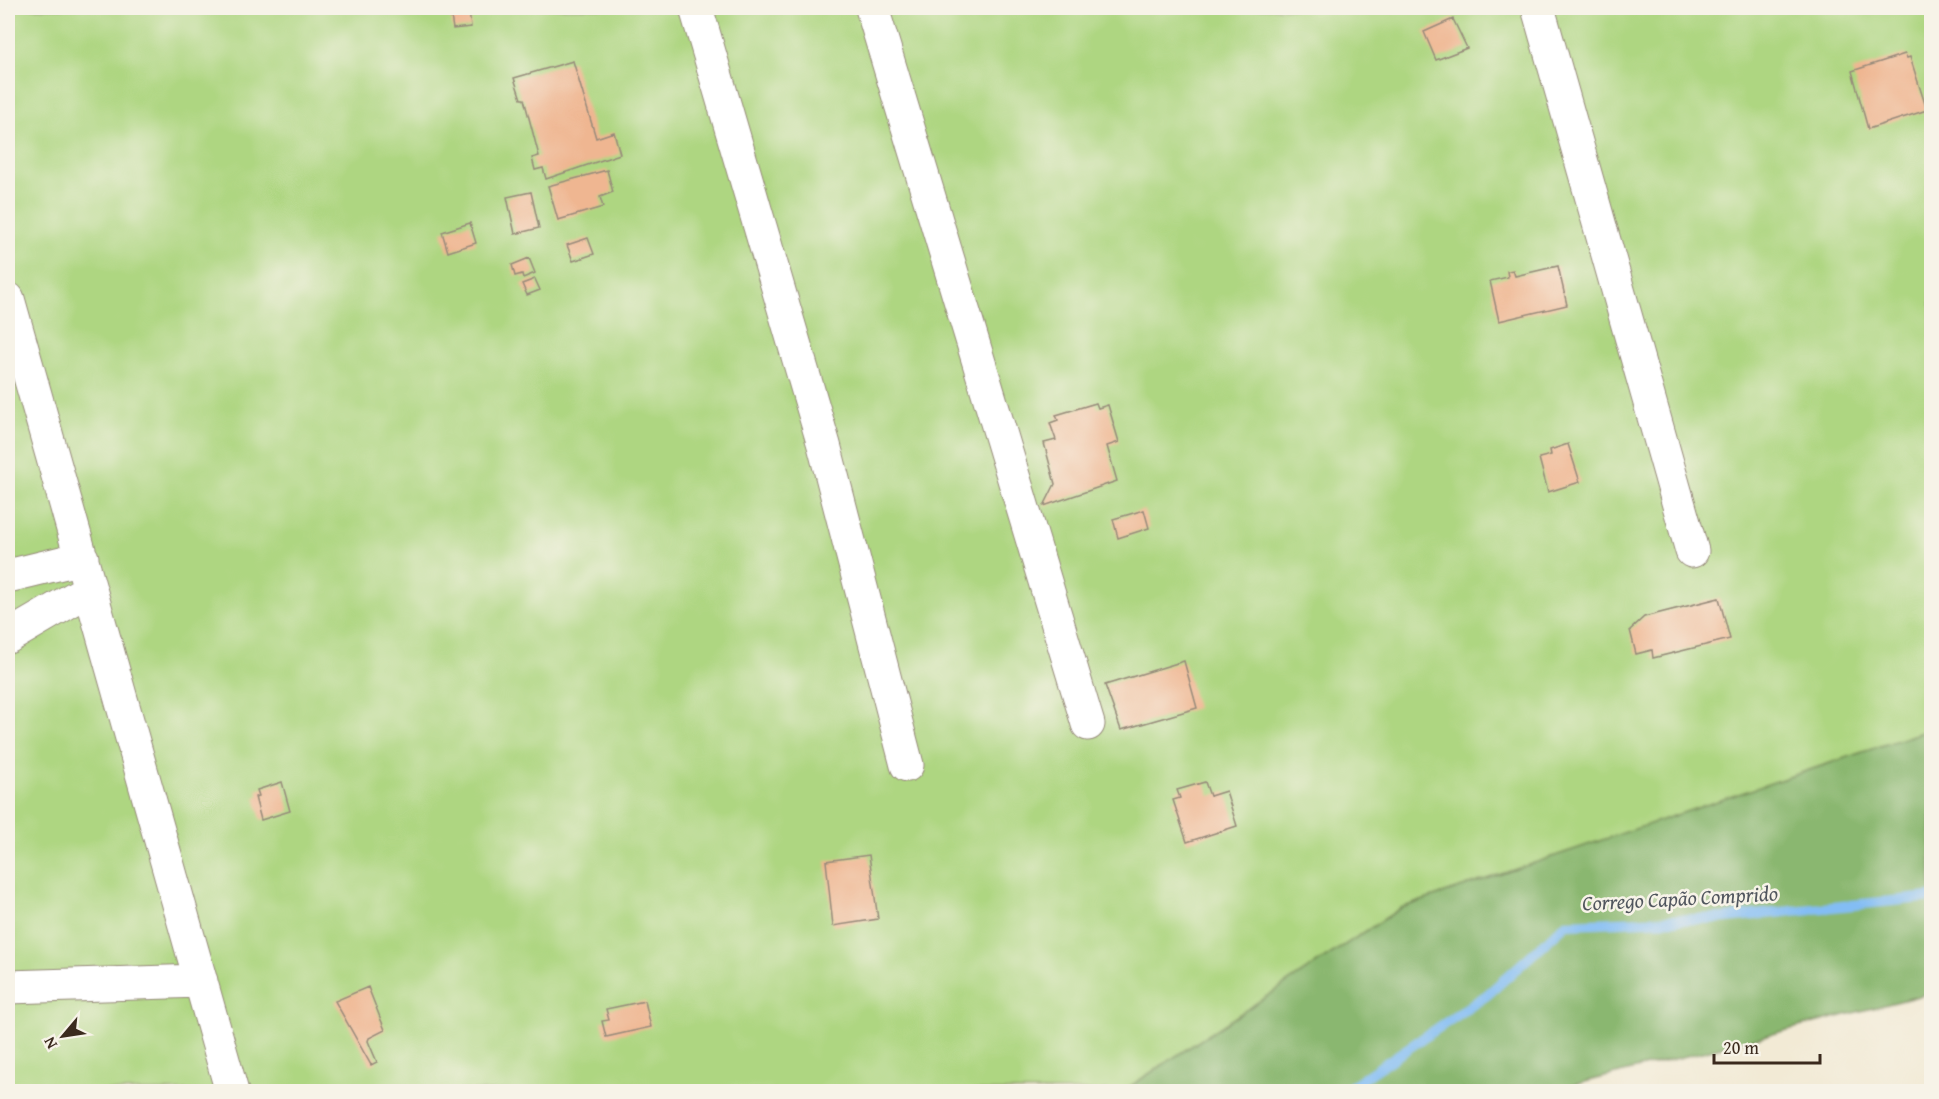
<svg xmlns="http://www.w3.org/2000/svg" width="1939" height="1099" viewBox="0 0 1939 1099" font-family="'Gentium Book Plus',serif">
	<rect width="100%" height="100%" fill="#f7f3e8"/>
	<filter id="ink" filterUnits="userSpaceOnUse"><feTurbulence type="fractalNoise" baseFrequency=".0167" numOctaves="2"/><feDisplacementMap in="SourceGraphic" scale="12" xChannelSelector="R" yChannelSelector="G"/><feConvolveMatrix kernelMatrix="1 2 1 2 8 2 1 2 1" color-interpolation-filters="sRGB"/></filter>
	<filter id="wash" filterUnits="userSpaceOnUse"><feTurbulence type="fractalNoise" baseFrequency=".008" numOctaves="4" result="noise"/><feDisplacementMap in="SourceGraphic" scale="24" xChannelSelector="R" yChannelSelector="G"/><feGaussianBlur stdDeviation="1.35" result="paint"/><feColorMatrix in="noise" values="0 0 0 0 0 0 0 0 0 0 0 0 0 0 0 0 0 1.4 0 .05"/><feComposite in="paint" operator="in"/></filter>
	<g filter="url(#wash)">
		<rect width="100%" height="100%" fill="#f2ead5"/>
		<!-- green -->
		<path fill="#aed681" stroke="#748050" stroke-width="1.5" d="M8 8H1931V729L1401 908 1123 1091H8Z"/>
		<!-- forest -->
		<path fill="#8ab76f" stroke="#627046" stroke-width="1.5" d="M1931 729V993L1550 1091H1123L1401 908Z"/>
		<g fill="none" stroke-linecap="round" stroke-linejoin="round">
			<!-- stream -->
			<path stroke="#83bdf4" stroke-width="10" d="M1343 1092 1487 995 1566 924 1725 918 1932 897"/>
		</g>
		<g id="blocks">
			<!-- building -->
			<path fill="#efb691" d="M466 8V11H469L471 27 453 29 450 9Z
				M1453 19 1467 48 1436 60 1424 32Z
				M1905 54 1907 58 1910 57 1927 110 1868 129 1852 71Z
				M573 61 596 138 614 132 620 154 546 179 543 168 535 170 532 158 539 156 524 99H521L514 78Z
				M607 170 613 192 600 197 603 207 558 220 548 186Z
				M531 192 539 228 515 234 507 197Z
				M470 223 476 243 448 252 442 232Z
				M588 238 594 254 573 261 567 245Z
				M529 258 535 273 523 278 522 274 515 276 512 265Z
				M1558 266 1567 305 1499 321 1490 281 1508 277 1507 271 1513 270 1515 276Z
				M535 279 540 290 527 295 522 284Z
				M1096 403 1098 408 1108 405 1119 442 1107 446 1117 481 1044 506 1055 484 1044 443 1056 440 1050 423 1058 420 1056 415Z
				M1568 444 1580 482 1548 492 1539 458 1551 455 1550 450Z
				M1144 510 1149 528 1118 538 1113 519Z
				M1719 598 1730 639 1653 658 1652 650 1636 654 1630 630 1644 617Z
				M1184 661 1197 708 1121 730 1105 685Z
				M282 782 290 811 261 820 255 797 259 796 257 790Z
				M1205 782 1210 796 1226 791 1237 826 1187 842 1173 800 1180 798 1177 790Z
				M869 855 878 919 833 926 826 861Z
				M368 987 385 1030 369 1038 368 1041 377 1062 371 1065 335 1001Z
				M645 1001 651 1027 606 1037 602 1021 609 1020 606 1009Z"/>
		</g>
	</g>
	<g filter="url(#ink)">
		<use href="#blocks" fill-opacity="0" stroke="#968a7a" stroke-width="1.5"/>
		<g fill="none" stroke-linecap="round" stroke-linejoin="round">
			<defs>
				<path id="minor" d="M696 8 824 445 907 765
					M872 8 1088 724
					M1538 8 1692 551
					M8 299 232 1092
					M8 576 82 558
					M8 637 90 589
					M8 987 201 981"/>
			</defs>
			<!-- minor casing -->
			<use href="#minor" stroke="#968a7a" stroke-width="35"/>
			<!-- minor -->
			<use href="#minor" stroke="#fff" stroke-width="33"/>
		</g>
	</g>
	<g text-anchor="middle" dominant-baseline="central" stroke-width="5" stroke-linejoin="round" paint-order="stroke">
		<!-- water labels -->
		<g font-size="21" font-style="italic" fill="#51565e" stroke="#f7f3e8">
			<text transform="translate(1680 898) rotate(-3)">Corrego Capão Comprido</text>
		</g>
	</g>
	<!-- margin -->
	<rect width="1939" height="1099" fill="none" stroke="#f7f3e8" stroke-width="30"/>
	<!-- north arrow -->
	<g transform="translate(63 1036) rotate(241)" stroke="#f7f3e8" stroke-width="4.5" paint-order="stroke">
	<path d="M0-4.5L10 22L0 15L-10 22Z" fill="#3b2a1e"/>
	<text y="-9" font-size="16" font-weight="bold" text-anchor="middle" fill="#3b2a1e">N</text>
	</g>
	<!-- scale -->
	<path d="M1714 1054v9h106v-9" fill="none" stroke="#3b2a1e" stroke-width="3"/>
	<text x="1723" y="1054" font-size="18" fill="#3b2a1e" stroke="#f7f3e8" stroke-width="4.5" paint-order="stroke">20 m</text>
</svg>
